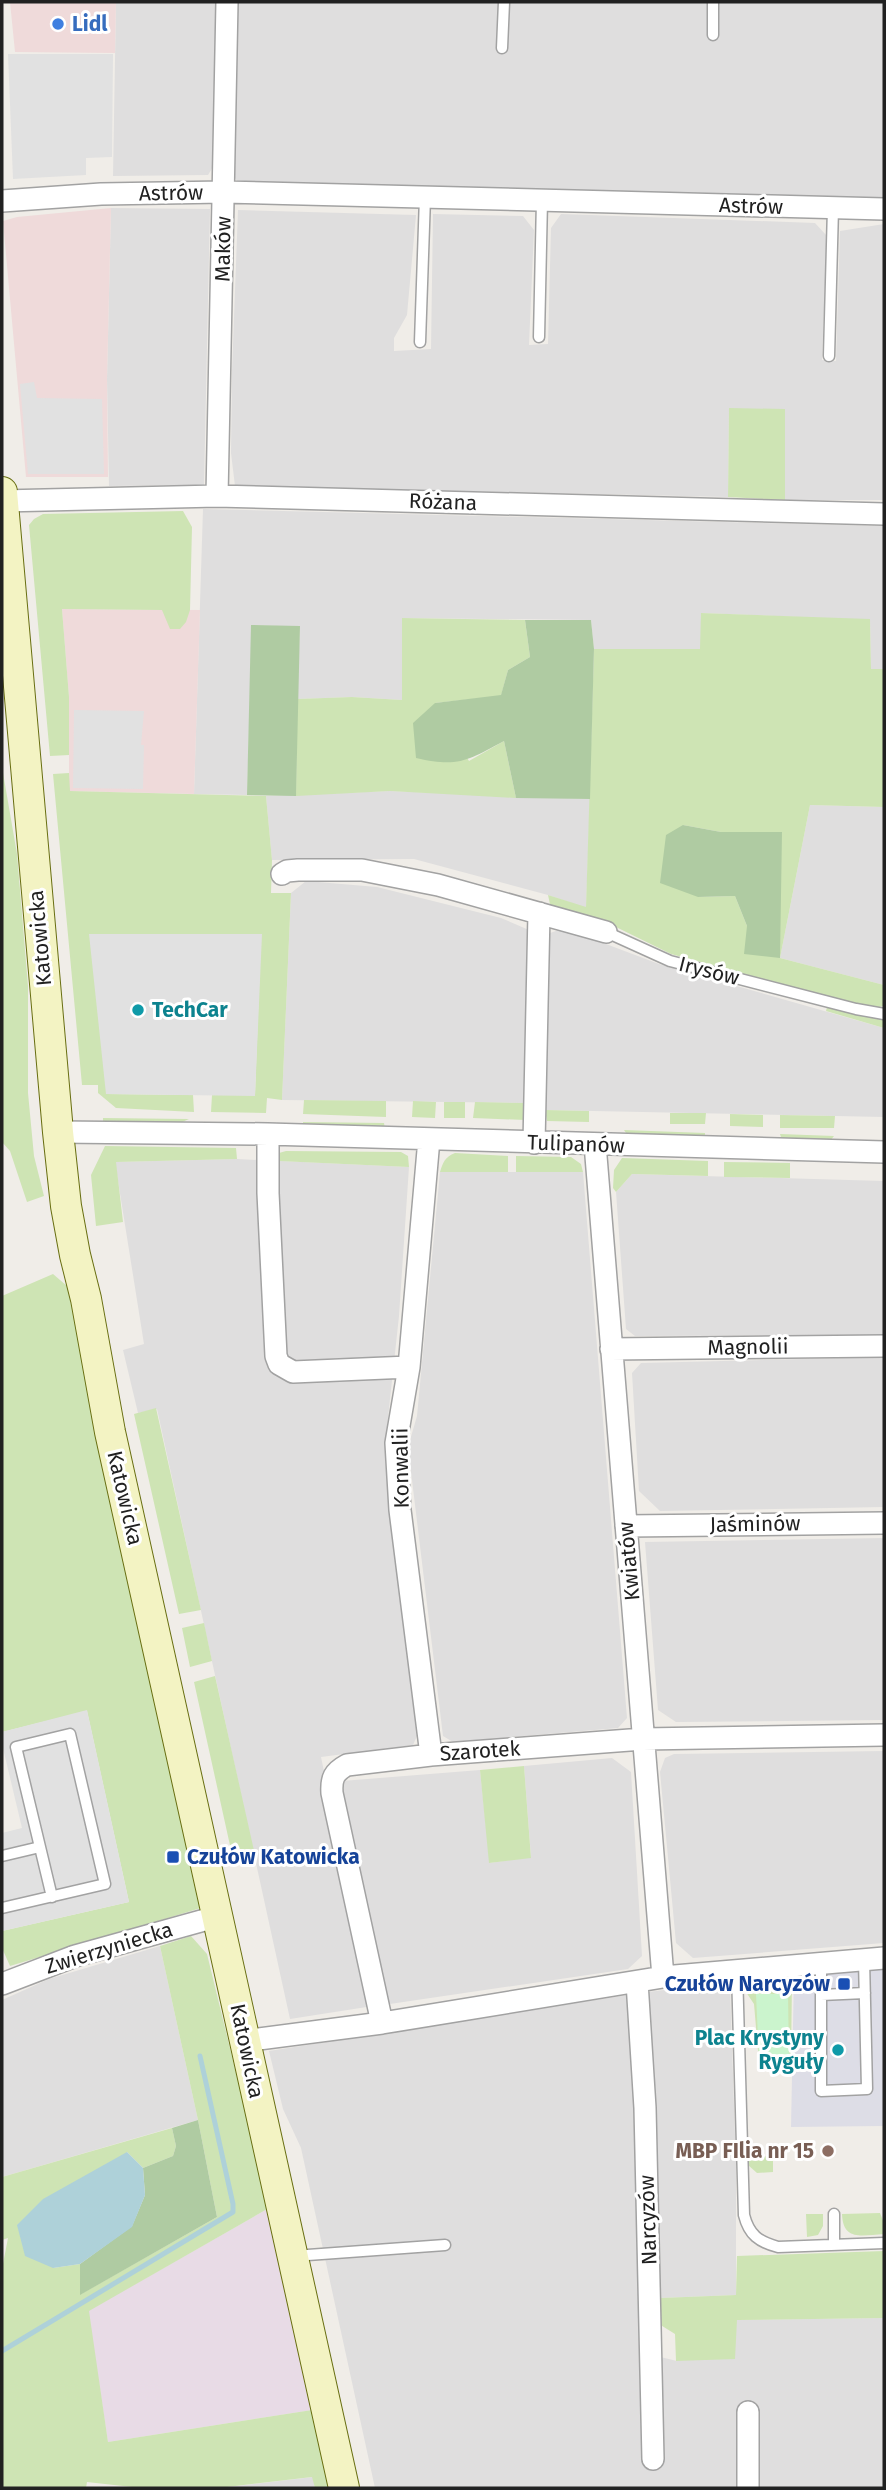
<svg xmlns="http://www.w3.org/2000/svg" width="886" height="2490" viewBox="0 0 886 2490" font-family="'Fira Sans',sans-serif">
	<rect width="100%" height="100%" fill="#f0ede8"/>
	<!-- residential -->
	<path fill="#dfdede" d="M116 2H217L216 162 208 175 113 176Z
		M238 2H884V200L239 184 233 175Z
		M111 208 210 209 204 485 109 486 107 379Z
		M238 210 416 215 407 315 394 338V351L431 349 433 214 523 216 534 230 529 345 548 344 551 228 561 214 815 223 827 236 822 360 836 361 840 231 884 224V500H785V409H729L728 497 235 486 231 453 232 371Z
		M203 509 884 526V669H871L870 620 701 613V649H594L591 620 402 618V700L352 697 297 699 300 627 252 625 247 795 194 794Z
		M390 791 590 799 586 908 548 895 414 859 272 860 266 796Z
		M810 805 884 807V985L780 958Z
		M306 881 377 887 501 918 529 930 526 1103 282 1100 291 893Z
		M559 930 606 944 659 964 884 1028V1117L545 1110 550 933Z
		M237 1159 409 1167 399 1316 386 1436 421 1727 413 1745 321 1757 373 2006 290 2019 157 1409 138 1413 123 1350 144 1344 115 1162Z
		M440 1172H583L627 1718 618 1728 453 1742 443 1736 408 1447 417 1416Z
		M632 1174 884 1181V1335L635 1336 626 1329 616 1192Z
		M884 1357V1507L660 1511 639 1491 632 1373 641 1363Z
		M884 1538V1720L676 1722 658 1710 645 1542Z
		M884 1751V1943L693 1958 676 1943 660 1772 665 1758 674 1754Z
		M612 1758 631 1772 642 1956 628 1969 383 2005 339 1794 342 1781 480 1770 490 1863 531 1857 524 1766Z
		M160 1946 198 2120 2 2177V2000L49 1979Z
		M723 1983 730 1988 736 2164V2295L660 2298 643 1999 648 1992Z
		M634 1994 648 2354 677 2361 737 2320 884 2318V2488H375L301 2148 283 2109 269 2051Z
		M313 2477 315 2488H219Z"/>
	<!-- commercial -->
	<path fill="#efdada" d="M10 2H116L115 53 15 52Z
		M111 208 107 379 108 477H26L3 221 17 217Z
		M62 609 200 610 194 794 69 791V697Z"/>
	<!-- industrial -->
	<path fill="#e8dbe6" d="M269 2208 312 2410 108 2442 88 2311Z"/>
	<!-- grass -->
	<path fill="#cee4b4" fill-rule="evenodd" d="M729 408 785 409V500L728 497Z
		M183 511 192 527 190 610 186 622 180 629H170L162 610 62 609 69 697V755L50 756 29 525 34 519 43 514Z
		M701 613 870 619 871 669H884V807L810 805 780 958 884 985V1006L874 1008 826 997 671 954 618 928 551 909 548 895 586 907 594 649H700ZM683 825 721 832 782 833 747 926 735 896 698 897Z
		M402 618 525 620 530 657 508 670 501 696 435 703 469 761 504 741 516 798 390 791 296 796 297 699 352 697 402 700Z
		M2 767 17 854 28 986V1093L34 1156 44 1196 27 1202 10 1151 2 1142Z
		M69 773 70 791 266 796 272 860 271 893H291L282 1100 267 1098 266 1113 211 1112 212 1095H255L261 934 106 1094 193 1095 194 1112 116 1108 98 1093V1085H82L53 774Z
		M827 1007 884 1019V1028L826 1011Z
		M304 1100 386 1101V1117L303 1114Z
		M413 1101 436 1102 435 1118 412 1117Z
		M444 1102H465V1118H444Z
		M475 1102 526 1103 525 1120 473 1118Z
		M545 1110 589 1111V1122L547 1121Z
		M670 1113H706L705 1124H670Z
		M730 1114 763 1115V1127L730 1126Z
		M780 1115 835 1116 834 1128H780Z
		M103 1118 189 1119 180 1123H103Z
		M303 1122 384 1123 385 1129 303 1127Z
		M624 1130 705 1133V1139L628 1136Z
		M780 1134 834 1136 830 1141 782 1140Z
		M105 1146 236 1148 237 1159 116 1162 123 1222 96 1226 91 1175Z
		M286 1151 401 1152 408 1156 409 1167 279 1161V1153Z
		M455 1153 508 1156V1172H440C443 1162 445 1157 455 1153Z
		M516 1156 571 1157 581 1164 583 1172H516Z
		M622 1158 708 1161V1176L632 1174 616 1192 613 1188 614 1170Z
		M724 1162 790 1163V1178L724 1177Z
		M53 1274 67 1286 204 1907 10 1966 2 1948V1931L129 1902 87 1711 2 1732V1296Z
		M156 1408 201 1610 179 1614 134 1414Z
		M204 1623 212 1661 190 1667 182 1628Z
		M215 1676 255 1855 233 1859 194 1682Z
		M524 1766 531 1858 489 1863 480 1770Z
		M191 1936 207 1954 269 2208 89 2311 108 2442 312 2410 330 2488H315L312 2477 219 2488H141L87 2482 86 2488H2V2269L8 2238 2 2240V2177L172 2128 176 2146 173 2156 143 2168 127 2152 53 2268 80 2264 81 2294 217 2217 198 2120 160 1946Z
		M787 1975 792 1979 791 2060 789 2062H759L754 2004 746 1992C750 1973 772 1976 787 1975Z
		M773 2156V2172L757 2173 748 2165V2157Z
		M880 2213 884 2223V2234C863 2235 843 2242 842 2214Z
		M806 2214H823V2226L818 2235 807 2237Z
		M884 2251V2318L737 2320 735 2359 676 2361 675 2334 659 2324 660 2298 736 2295 737 2256Z"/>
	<!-- forest -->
	<path fill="#afcba2" d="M525 620H591L594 649 590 799 516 798 504 741C468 760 459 768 416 758L413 723 435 703 501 695 508 670 530 657Z
		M251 625 300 626 296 796 247 795Z
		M683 825 721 832H782L780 958 744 954 747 926 735 896 698 897 660 883 666 835Z
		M198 2120 217 2217 80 2295V2264L132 2226 145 2195 143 2168 173 2156 176 2146 172 2128Z"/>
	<!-- park -->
	<path fill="#cbf4cd" d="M756 1994H788L789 2059H759Z"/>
	<!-- parking -->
	<path fill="#e1e1e1" d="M8 54H113L112 157 86 158V175L13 179Z
		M34 382 37 398 102 399 104 474H28L20 384Z
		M74 710 144 711 141 745H144L143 789 73 788Z
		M89 934H262L255 1096 106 1094Z
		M87 1710 129 1902 2 1931V1833L22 1828 2 1744V1732Z"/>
	<!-- plaza -->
	<path fill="#dddde6" d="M884 1968V2126L791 2127 794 1974Z"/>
	<!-- water -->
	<path fill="#aed1d9" d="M127 2152 143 2168 145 2195 132 2227 80 2264 53 2268 25 2256 17 2225 43 2199Z"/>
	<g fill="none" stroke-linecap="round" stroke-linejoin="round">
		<!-- stream -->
		<path stroke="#aed1d9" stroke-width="5" d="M2 2351 233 2212V2204L200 2056"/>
		<defs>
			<path id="service" d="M713 35V2
				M502 48 504 2
				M539 337 542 200
				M420 342 425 197
				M829 356 833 208
				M606 932 670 961 856 1009 884 1014
				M40 1847 52 1897
				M2 1856 40 1847 16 1747 70 1734 105 1884 2 1908
				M821 1963V2091L867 2089 864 1960
				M737 1971 744 2215C749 2235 759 2242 778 2247L884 2243
				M821 1995 865 1993
				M834 2214V2245
				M294 2256 445 2245"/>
			<path id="minor" d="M2 201 101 194 224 192 884 209
				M217 496 227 2
				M2 501 217 496 884 514
				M282 874 287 871 298 870H362L438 885 606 932
				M58 1132 268 1134 884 1152
				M268 1134V1193L276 1356 279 1364 293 1372 409 1367
				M429 1139 409 1367 396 1443 400 1510 431 1755
				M534 1143 539 913
				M595 1144 663 1977
				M611 1349 884 1346
				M626 1526 884 1523
				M637 1982 645 2108 653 2459
				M2 1984 75 1956 219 1916
				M382 2023 332 1793C331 1778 334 1772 347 1765L431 1755 643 1739 884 1735
				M244 2041 382 2023 663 1977 884 1958
				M748 2488V2412"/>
			<path id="secondary" d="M2 492 58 1132 66 1206 75 1255 86 1299 110 1432 344 2488"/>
		</defs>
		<!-- service casing -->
		<use href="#service" stroke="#a2a2a2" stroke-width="13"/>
		<!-- minor casing -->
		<use href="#minor" stroke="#a2a2a2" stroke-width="24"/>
		<!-- secondary casing -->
		<use href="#secondary" stroke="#686e11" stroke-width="32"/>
		<!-- service -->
		<use href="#service" stroke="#fff" stroke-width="10"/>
		<!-- minor -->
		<use href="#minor" stroke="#fff" stroke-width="21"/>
		<!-- secondary -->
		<use href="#secondary" stroke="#f3f3c3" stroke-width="30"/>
	</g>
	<!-- markers -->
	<circle fill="#3f7fe0" stroke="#fff" stroke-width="2.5" cx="58" cy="24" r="7"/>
	<g fill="#0f9aa8" stroke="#fff" stroke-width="2.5">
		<circle cx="138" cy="1010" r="7"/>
		<circle cx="838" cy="2050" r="7"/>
	</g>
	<g fill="#1a4fb4" stroke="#fff" stroke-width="2.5">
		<rect x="166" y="1850" width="14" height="14" rx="3.5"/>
		<rect x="837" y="1977" width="14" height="14" rx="3.5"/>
	</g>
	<circle fill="#8d6e63" stroke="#fff" stroke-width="2.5" cx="828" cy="2151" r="7"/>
	<g text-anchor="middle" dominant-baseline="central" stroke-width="6" stroke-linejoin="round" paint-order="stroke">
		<!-- shop labels -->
		<g font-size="21" font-weight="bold" fill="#366cbe" stroke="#fff" text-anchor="start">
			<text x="72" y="24">Lidl</text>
		</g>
		<!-- street labels -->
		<g font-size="21" fill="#212121" stroke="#fff">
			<text transform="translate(171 193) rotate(-1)">Astrów</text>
			<text transform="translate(751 206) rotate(2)">Astrów</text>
			<text transform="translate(223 249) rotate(-89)">Maków</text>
			<text transform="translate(443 502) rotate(2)">Różana</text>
			<text transform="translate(40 938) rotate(-95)">Katowicka</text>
			<text transform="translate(709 971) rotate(14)">Irysów</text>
			<text transform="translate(576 1144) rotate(2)">Tulipanów</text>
			<text transform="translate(748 1347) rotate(-1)">Magnolii</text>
			<text transform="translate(401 1468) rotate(-91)">Konwalii</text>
			<text transform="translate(125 1498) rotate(77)">Katowicka</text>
			<text transform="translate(755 1524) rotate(-1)">Jaśminów</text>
			<text transform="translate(629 1561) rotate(-95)">Kwiatów</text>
			<text transform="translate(480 1751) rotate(-4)">Szarotek</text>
			<text transform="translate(109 1948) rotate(-17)">Zwierzyniecka</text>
			<text transform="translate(247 2051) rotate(78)">Katowicka</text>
			<text transform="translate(648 2220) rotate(-92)">Narcyzów</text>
		</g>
		<!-- culture labels -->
		<g font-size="21" font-weight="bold" fill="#0d838f" stroke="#fff" text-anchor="start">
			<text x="152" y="1010">TechCar</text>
			<text x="824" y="2038" text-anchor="end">Plac Krystyny<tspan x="824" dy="24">Ryguły</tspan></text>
		</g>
		<!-- transit labels -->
		<g font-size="21" font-weight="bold" fill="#164399" stroke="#fff" text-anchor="start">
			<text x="187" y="1857">Czułów Katowicka</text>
			<text x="830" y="1984" text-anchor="end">Czułów Narcyzów</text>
		</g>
		<!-- education labels -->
		<g font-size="21" font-weight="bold" fill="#785e54" stroke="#fff" text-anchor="end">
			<text x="814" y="2151">MBP FIlia nr 15</text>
		</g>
	</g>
	<!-- border -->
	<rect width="886" height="2490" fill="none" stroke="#212121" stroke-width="7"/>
</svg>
